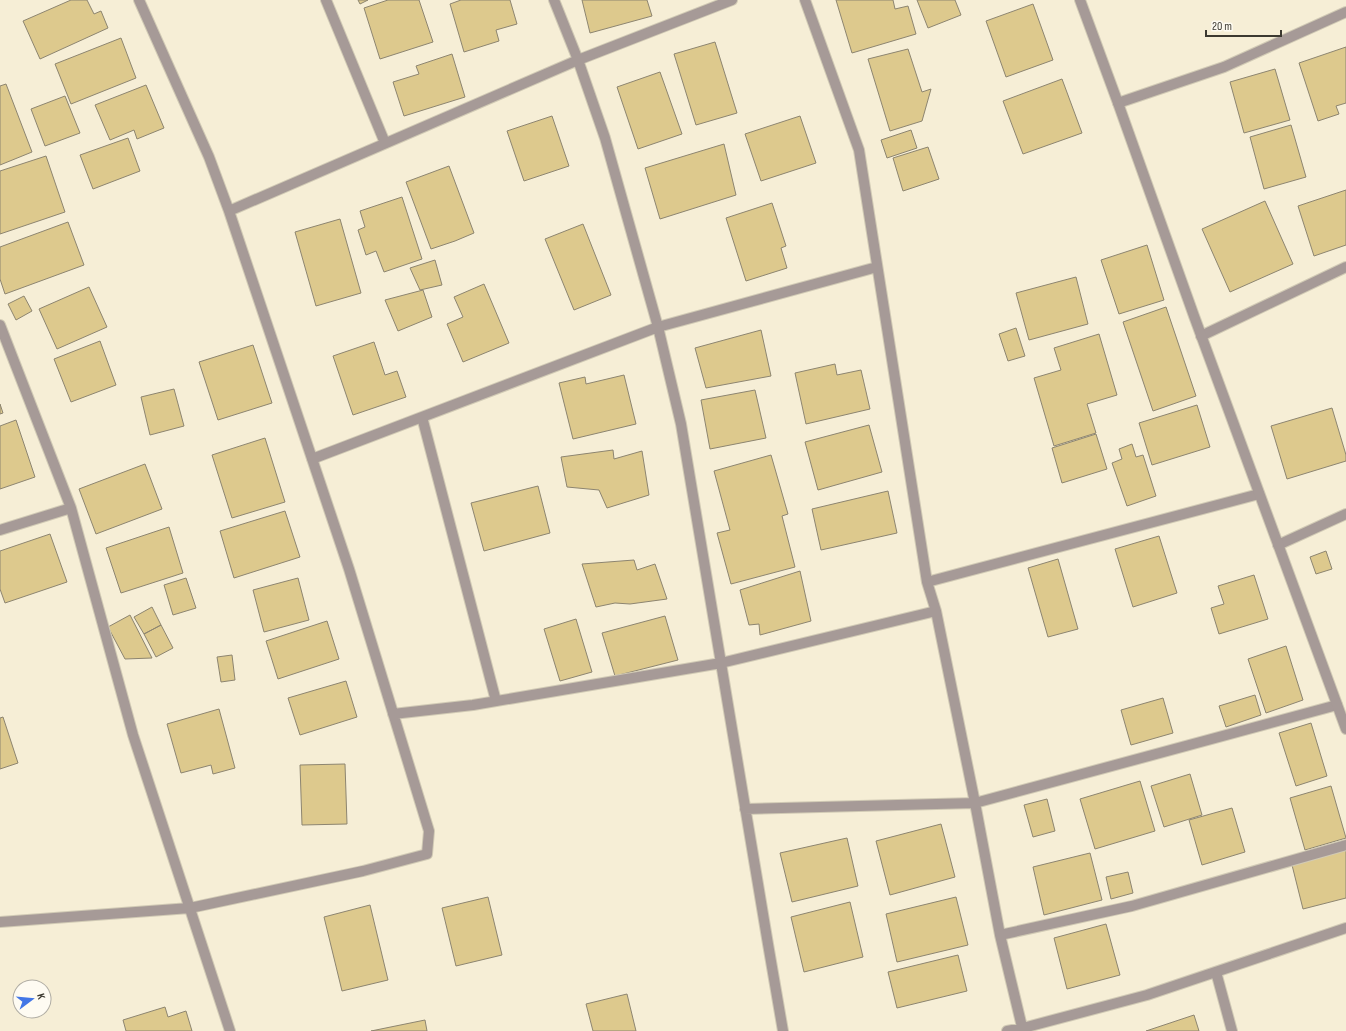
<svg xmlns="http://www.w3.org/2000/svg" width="1346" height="1031" viewBox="0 0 1346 1031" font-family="'Sofia Sans Condensed',sans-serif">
	<rect width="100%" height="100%" fill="#f6eed6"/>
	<!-- building -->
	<path fill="#ddc98d" stroke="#8d8570" d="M71 0H87L94 14 101 11 108 28 40 59 23 21Z
		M358 0H368L360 4Z
		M388 0H419L433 42 380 59 364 8Z
		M461 0H510L517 24 496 30 499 41 464 52 450 4Z
		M582 0H647L652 16 590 33Z
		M836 0H893L895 9 908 6 916 34 852 53Z
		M917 0H955L961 15 928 28Z
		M1033 4 1053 60 1006 77 986 21Z
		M121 38 136 78 71 104 55 64Z
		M715 42 737 113 696 125 674 54Z
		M1346 47V103L1336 106 1339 114 1318 121 1299 63Z
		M908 49 922 92 931 89 922 121 890 131 868 59Z
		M452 54 465 97 404 116 393 82 419 74 416 66Z
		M1275 69 1290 120 1244 133 1230 82Z
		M660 72 682 134 638 149 617 87Z
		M1062 79 1082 133 1023 154 1003 101Z
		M6 84 32 152 0 165V86Z
		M146 85 164 128 137 139 134 130 110 140 95 105Z
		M65 96 80 133 45 146 31 109Z
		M552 116 569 166 524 181 507 131Z
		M800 116 816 163 761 181 745 134Z
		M1291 125 1306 177 1264 189 1250 137Z
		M911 130 917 148 887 158 881 140Z
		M128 138 140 171 93 189 80 155Z
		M724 144 736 195 660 219 645 168Z
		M928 147 939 179 903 191 893 158Z
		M46 156 65 212 0 234V171Z
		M449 166 474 233 455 241 431 249 406 182Z
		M1346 190V245L1314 256 1298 206Z
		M402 197 422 259 384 272 376 251 366 255 358 230 365 227 360 211Z
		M1265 201 1293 264 1230 292 1202 229Z
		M772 203 786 246 781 248 787 268 746 281 726 218Z
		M340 219 361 293 316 306 295 232Z
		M68 222 84 265 5 294 0 279V247Z
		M583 224 611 295 574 310 545 239Z
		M1147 245 1164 300 1119 314 1101 260Z
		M435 260 442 285 420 290 410 268Z
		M1076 277 1088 324 1029 340 1016 293Z
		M484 284 509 343 463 362 447 324 463 317 454 297Z
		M89 287 107 327 57 349 39 309Z
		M423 290 432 317 398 331 385 300Z
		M24 296 32 311 16 320 8 304Z
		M1166 307 1196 396 1153 411 1123 322Z
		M1016 328 1025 356 1008 361 999 334Z
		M761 330 771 376 706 388 695 348Z
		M1099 334 1117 395 1087 404 1096 433 1054 446 1034 378 1061 370 1054 348Z
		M100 341 116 385 71 402 54 359Z
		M374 342 385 375 397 371 406 397 353 415 333 356Z
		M253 345 272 403 218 420 199 362Z
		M835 364 837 375 861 370 870 409 806 424 795 373Z
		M624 375 636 424 573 439 559 383 585 377 586 384Z
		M174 389 184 426 150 435 141 397Z
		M755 390 766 438 710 449 701 400Z
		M0 404 3 413 0 414Z
		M1197 405 1210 447 1152 465 1139 423Z
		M1332 408 1346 455V461L1287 479 1271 426Z
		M16 420 35 477 0 489V426Z
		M869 425 882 472 818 490 805 442Z
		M1096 434 1107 469 1062 483 1052 448Z
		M265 438 285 502 232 518 212 455Z
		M1132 444 1136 457 1143 455 1156 496 1127 506 1112 463 1122 459 1119 449Z
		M613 450 614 459 642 451 649 495 607 508 599 490 567 487 561 457Z
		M771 455 788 514 782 516 795 567 731 584 717 533 730 530 714 471Z
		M145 464 162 509 96 534 79 489Z
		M538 486 550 533 484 551 471 503Z
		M888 491 897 533 821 550 812 509Z
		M285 511 300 557 234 578 220 531Z
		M169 527 183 573 121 593 106 548Z
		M50 534 67 582 5 603 0 589V551Z
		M1159 536 1177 593 1133 607 1115 549Z
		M1326 551 1332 569 1316 574 1310 557Z
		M1058 559 1078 629 1048 637 1028 568Z
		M634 560 637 570 655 564 667 599 630 604 615 603 596 607 582 564Z
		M800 571 811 621 760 635 759 624 749 625 740 590Z
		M1254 575 1268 619 1219 634 1211 608 1224 604 1218 586Z
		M186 578 196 608 173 615 164 585Z
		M298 578 309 620 264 632 253 590Z
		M152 607 161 625 144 634 134 617Z
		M130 615 152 658 125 659 108 627Z
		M665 616 678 660 615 676 602 633Z
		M576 619 592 672 560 681 544 629Z
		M327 621 339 659 278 679 266 641Z
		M161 625 173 648 156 657 144 634Z
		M1286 646 1303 700 1266 713 1248 659Z
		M232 655 235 680 221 682 217 657Z
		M346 681 357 717 300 735 288 698Z
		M1255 695 1261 715 1226 727 1219 706Z
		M1163 698 1173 733 1131 745 1121 710Z
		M219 709 235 768 213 774 211 765 181 773 167 724Z
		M3 717 18 763 0 769V718Z
		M1311 723 1327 776 1296 786 1279 733Z
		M345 764 347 824 302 825 300 765Z
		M1190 774 1202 815 1164 827 1151 786Z
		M1140 781 1155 831 1095 849 1080 799Z
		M1331 786 1346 838 1305 850 1290 798Z
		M1047 799 1055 831 1033 837 1024 805Z
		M1232 808 1245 852 1202 865 1189 820Z
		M941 824 955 877 890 895 876 841Z
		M847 838 858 886 792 902 780 853Z
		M1346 850V898L1303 909 1292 865Z
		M1090 853 1102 900 1044 915 1033 867Z
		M1128 872 1133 893 1111 899 1106 877Z
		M488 897 502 955 456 966 442 908Z
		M956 897 968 945 897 962 886 914Z
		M850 902 863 957 804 972 791 917Z
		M370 905 388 980 342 991 324 917Z
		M1106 924 1120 975 1067 989 1054 938Z
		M958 955 967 991 897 1008 888 972Z
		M627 994 636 1031H593L586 1004Z
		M165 1007 168 1017 186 1011 192 1031H126L123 1020Z
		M1194 1015 1199 1031H1146Z
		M425 1020 427 1031H371Z"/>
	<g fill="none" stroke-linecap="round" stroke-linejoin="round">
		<defs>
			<path id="minor" d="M326 0 385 143
				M554 0 578 60 605 138 658 327 681 424 768 944 783 1031
				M805 0 859 150 927 582 936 611 975 803 1000 935 1023 1031
				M1118 103 1224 67 1346 12
				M229 211 578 60 732 0
				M0 325 71 508 133 735 230 1031
				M1201 336 1346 267
				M422 417 496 701
				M312 459 658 327 877 267
				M0 530 71 508
				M1278 545 1346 514
				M927 582 1259 494
				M393 714 473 705 721 663 936 611
				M745 809 975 803 1337 705
				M0 922 190 908 363 871 427 854 429 831 349 569 229 211 209 157 139 0
				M1000 935 1132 906 1346 845
				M1216 972 1232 1031
				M1007 1031 1023 1028 1147 995 1346 928"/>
			<path id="tertiary" d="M1080 0 1118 103 1194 316 1346 729"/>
		</defs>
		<!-- minor casing -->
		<use href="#minor" stroke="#d1cab5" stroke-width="12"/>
		<!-- tertiary casing -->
		<use href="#tertiary" stroke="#d1cab5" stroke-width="12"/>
		<!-- minor -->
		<use href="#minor" stroke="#a69a97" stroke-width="10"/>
		<!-- tertiary -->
		<use href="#tertiary" stroke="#a69a97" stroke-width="10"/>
	</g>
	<!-- north arrow -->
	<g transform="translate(32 999) rotate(74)"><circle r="19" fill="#fefbf2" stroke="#b0ada4"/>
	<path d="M0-3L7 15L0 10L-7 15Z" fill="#4276e6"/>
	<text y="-6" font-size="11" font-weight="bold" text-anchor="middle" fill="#3c3930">K</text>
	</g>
	<!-- scale -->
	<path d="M1206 30v6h75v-6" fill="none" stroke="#3c3930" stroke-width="2"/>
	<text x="1212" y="30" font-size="12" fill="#3c3930" stroke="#fefbf2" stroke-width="3" paint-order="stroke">20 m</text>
</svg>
